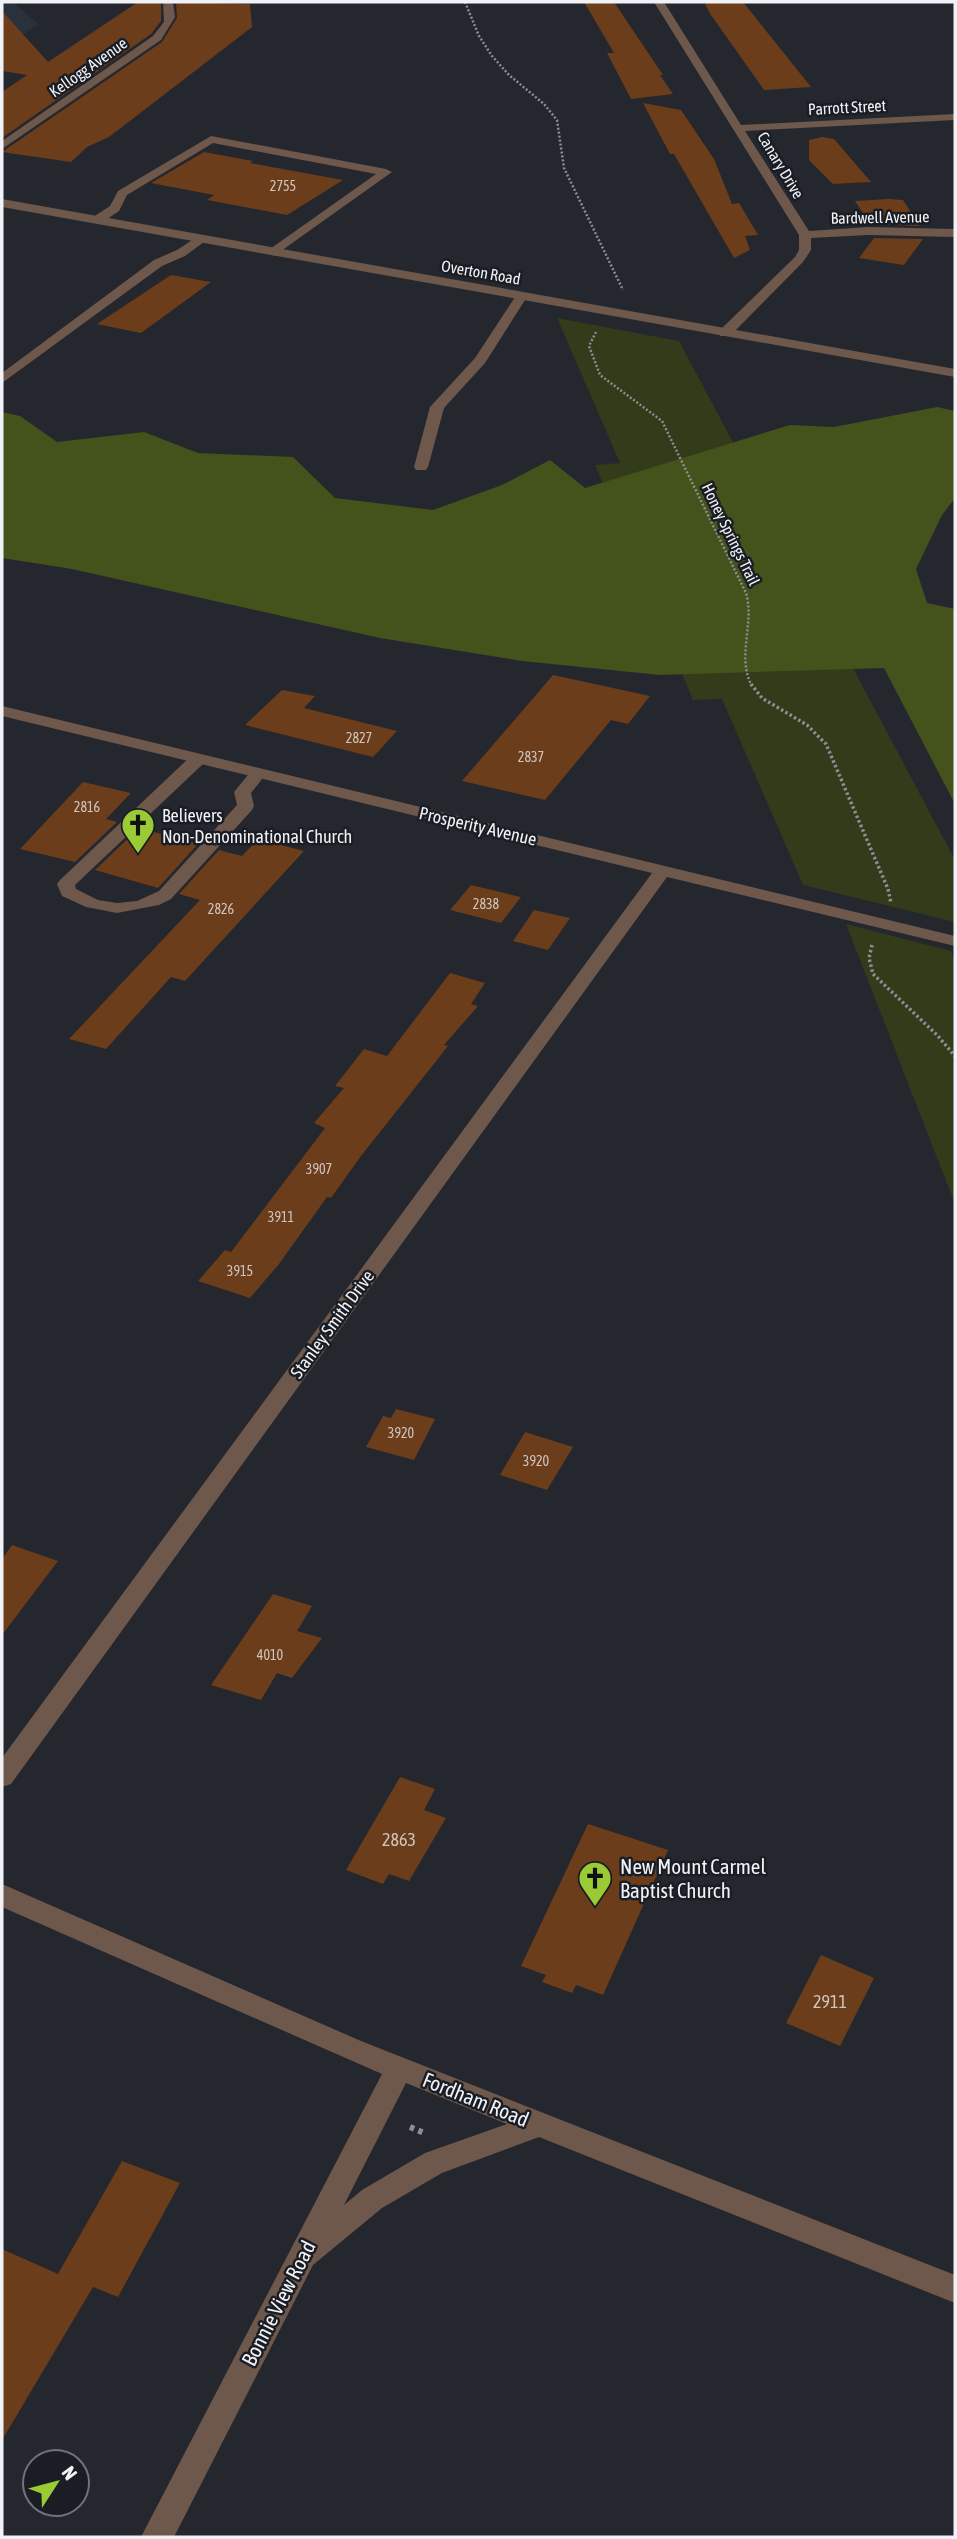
<svg xmlns="http://www.w3.org/2000/svg" width="957" height="2539" viewBox="0 0 957 2539" font-family="'Asap Condensed',sans-serif">
	<rect width="100%" height="100%" fill="#24272e"/>
	<!-- built -->
	<path fill="#2a313d" d="M2 2H13L38 24 2 49Z"/>
	<!-- green -->
	<path fill="#323b1a" d="M557 318 679 341 955 860V922L803 885 722 699 693 700 595 465 620 463Z
		M846 924 951 951 955 965V1204Z"/>
	<!-- forest -->
	<path fill="#44521b" d="M937 407 955 411V498L942 515 916 569 927 603 955 609V804L884 668 660 675 522 661 380 638 72 569 2 558V412L20 416 57 442 144 432 198 453 293 457 335 498 433 510 502 485 550 460 585 488 790 425 834 427Z"/>
	<!-- building -->
	<path fill="#6b3d1a" d="M138 2H161V21L151 34 2 138V92L27 75 2 71V11L48 62Z
		M176 2 250 4 252 27 109 137 87 147 71 162 2 152 162 42 177 18Z
		M584 2H614L663 75H660L673 94 631 99 607 53H614Z
		M707 2H743L811 87 764 90 711 15 705 4Z
		M643 103 681 110 714 159 732 204 739 203 758 235 745 236 750 250 734 258 674 154H670Z
		M822 137 834 139 871 182 833 184 809 160V140Z
		M204 152 253 161 250 163 343 180 287 215 207 200 214 195 151 183Z
		M889 199 903 200 920 226 870 224 855 201Z
		M874 238 923 239 904 265 859 258Z
		M171 275 211 282 141 333 97 324Z
		M553 675 650 696 628 724 611 720 545 800 462 781Z
		M282 690 315 696 304 708 397 731 373 757 245 725Z
		M83 782 131 793 106 819 117 822 75 862 20 849Z
		M139 828 198 844 158 888 95 870Z
		M258 839 304 851 185 981 171 977 106 1049 69 1039 200 900 179 894 219 850 242 856Z
		M471 885 521 897 501 923 450 910Z
		M534 910 570 918 548 950 513 941Z
		M450 973 485 983 471 1004 478 1006 444 1045 448 1046 361 1156 331 1198 327 1197 279 1264 250 1298 198 1281 225 1250 231 1252 325 1128 314 1123 344 1088 335 1086 364 1049 387 1056Z
		M396 1409 435 1419 414 1460 366 1447 383 1416 391 1418Z
		M525 1432 573 1447 547 1490 500 1475Z
		M12 1545 58 1561 2 1635V1559Z
		M273 1594 312 1606 297 1631 322 1638 292 1678 277 1673 261 1700 211 1685Z
		M400 1777 435 1789 424 1810 446 1818 409 1881 389 1874 383 1884 346 1870Z
		M588 1824 668 1850 603 1995 576 1985 572 1993 542 1982 546 1975 521 1966Z
		M821 1955 874 1978 840 2046 786 2023Z
		M122 2161 180 2183 118 2297 93 2287 2 2440V2249L58 2274Z"/>
	<g fill="none" stroke-linecap="round" stroke-linejoin="round">
		<!-- path-far2 -->
		<path stroke="#8c8e94" stroke-width="2.5" stroke-dasharray="2 2" stroke-linecap="butt" d="M465 2 479 36 492 56 509 75 544 104 557 120 564 168 623 290
			M596 332 589 346 600 375 662 421 746 593C755 624 736 657 752 686"/>
		<!-- path-far1 -->
		<path stroke="#8c8e94" stroke-width="3.5" stroke-dasharray="2.5 2.5" stroke-linecap="butt" d="M751 684 762 698 807 725 826 744 888 889 891 903
			M872 945 869 958 873 974 937 1035 955 1056"/>
		<!-- path -->
		<path stroke="#8c8e94" stroke-width="6" stroke-dasharray="4.5 4.5" stroke-linecap="butt" d="M410 2127 424 2133"/>
		<!-- service -->
		<path fill="#6e574b" fill-rule="evenodd" d="M211 136 386 169 392 172 274 256 268 252 270 249 376 174 213 143 127 195 119 211 101 223H93V217L110 206 118 191Z
			M200 235 206 239 204 242 185 256 162 266 2 383V373L154 260 177 250Z
			M521 293 527 297 485 363 444 408 428 467 426 470H416L414 467 430 407 475 358 517 294Z
			M197 755 203 756 205 760 203 764 75 885 76 889 98 900 117 903 137 901 159 891 237 805 234 792 252 770H264L266 774 251 793 254 806 252 810 171 899 159 905 117 913 86 907 62 896 57 884 60 880 191 756Z"/>
		<!-- minor -->
		<path fill="#6e574b" fill-rule="evenodd" d="M163 2H173L175 17 161 40 2 149V141L153 36 164 22Z
			M654 2H664L741 125 955 114V120L745 131 809 231 868 227 955 229V237L868 235 811 238V250L803 262 730 336H720V330L795 257 799 250V235Z
			M2 706 955 936V946L667 877 11 1784 2 1787V1758L652 873 2 716Z"/>
		<!-- tertiary -->
		<path fill="#6e574b" fill-rule="evenodd" d="M2 199 955 369V377L2 207Z
			M2 1884 361 2041 955 2275V2303L539 2137 442 2173 382 2208 313 2265 174 2537H141L382 2074 2 1907ZM406 2083 507 2124 425 2153 362 2190 344 2205Z"/>
	</g>
	<!-- icons -->
	<defs>
		<symbol id="church-pin" viewBox="-11 -11 22 30"><path d="M0 17L-7.5 6A9.5 9.5 0 1 1 7.5 6Z" fill="#9acb34" stroke="#1a1e24"/><path d="M-1.2-6h2.4v3.5h3.3v2.4h-3.3V6h-2.4V-.1h-3.3v-2.4h3.3Z" fill="#111"/></symbol>
	</defs>
	<g fill-rule="evenodd">
		<use href="#church-pin" x="119" y="806" width="38" height="52"/>
		<use href="#church-pin" x="576" y="1859" width="38" height="52"/>
	</g>
	<g text-anchor="middle" dominant-baseline="central" stroke-width="5" stroke-linejoin="round" paint-order="stroke">
		<!-- number labels -->
		<g font-size="14" fill="#cfc5c0">
			<text x="283" y="186">2755</text>
			<text x="359" y="738">2827</text>
			<text x="531" y="757">2837</text>
			<text x="87" y="807">2816</text>
			<text x="486" y="904">2838</text>
			<text x="221" y="909">2826</text>
			<text x="319" y="1169">3907</text>
			<text x="281" y="1217">3911</text>
			<text x="240" y="1271">3915</text>
			<text x="401" y="1433">3920</text>
			<text x="536" y="1461">3920</text>
			<text x="270" y="1655">4010</text>
		</g>
		<!-- far-street labels -->
		<g font-size="16" fill="#f0f2f7" stroke="#1a1e24">
			<text transform="translate(88 67) rotate(-35)">Kellogg Avenue</text>
			<text transform="translate(847 107) rotate(-3)">Parrott Street</text>
			<text transform="translate(781 165) rotate(59)">Canary Drive</text>
			<text transform="translate(880 217) rotate(-1)">Bardwell Avenue</text>
			<text transform="translate(481 272) rotate(10)">Overton Road</text>
			<text transform="translate(731 534) rotate(64)">Honey Springs Trail</text>
		</g>
		<!-- poi labels -->
		<g font-size="18" fill="#f0f2f7" stroke="#1a1e24" text-anchor="start">
			<text x="162" y="815">Believers<tspan x="162" dy="21">Non-Denominational Church</tspan></text>
		</g>
		<!-- street labels -->
		<g font-size="18" fill="#f0f2f7" stroke="#1a1e24">
			<text transform="translate(478 826) rotate(13)">Prosperity Avenue</text>
			<text transform="translate(332 1324) rotate(-54)">Stanley Smith Drive</text>
		</g>
		<!-- near-number labels -->
		<g font-size="18" fill="#cfc5c0">
			<text x="399" y="1839">2863</text>
			<text x="830" y="2001">2911</text>
		</g>
		<!-- near-poi labels -->
		<g font-size="21" fill="#f0f2f7" stroke="#1a1e24" text-anchor="start">
			<text x="620" y="1866">New Mount Carmel<tspan x="620" dy="24">Baptist Church</tspan></text>
		</g>
		<!-- near-street labels -->
		<g font-size="21" fill="#f0f2f7" stroke="#1a1e24">
			<text transform="translate(476 2099) rotate(22)">Fordham Road</text>
			<text transform="translate(278 2303) rotate(-63)">Bonnie View Road</text>
		</g>
	</g>
	<!-- border -->
	<rect width="957" height="2539" fill="none" stroke="#f0f2f7" stroke-width="7"/>
	<!-- north arrow -->
	<g transform="translate(56 2483) rotate(54)"><circle r="33" fill="#1a1e24" stroke="#707378" stroke-width="2"/>
	<path d="M0-5L12 26L0 18L-12 26Z" fill="#9acb34"/>
	<text y="-10" font-size="19" font-weight="bold" text-anchor="middle" fill="#f0f2f7">N</text>
	</g>
</svg>
